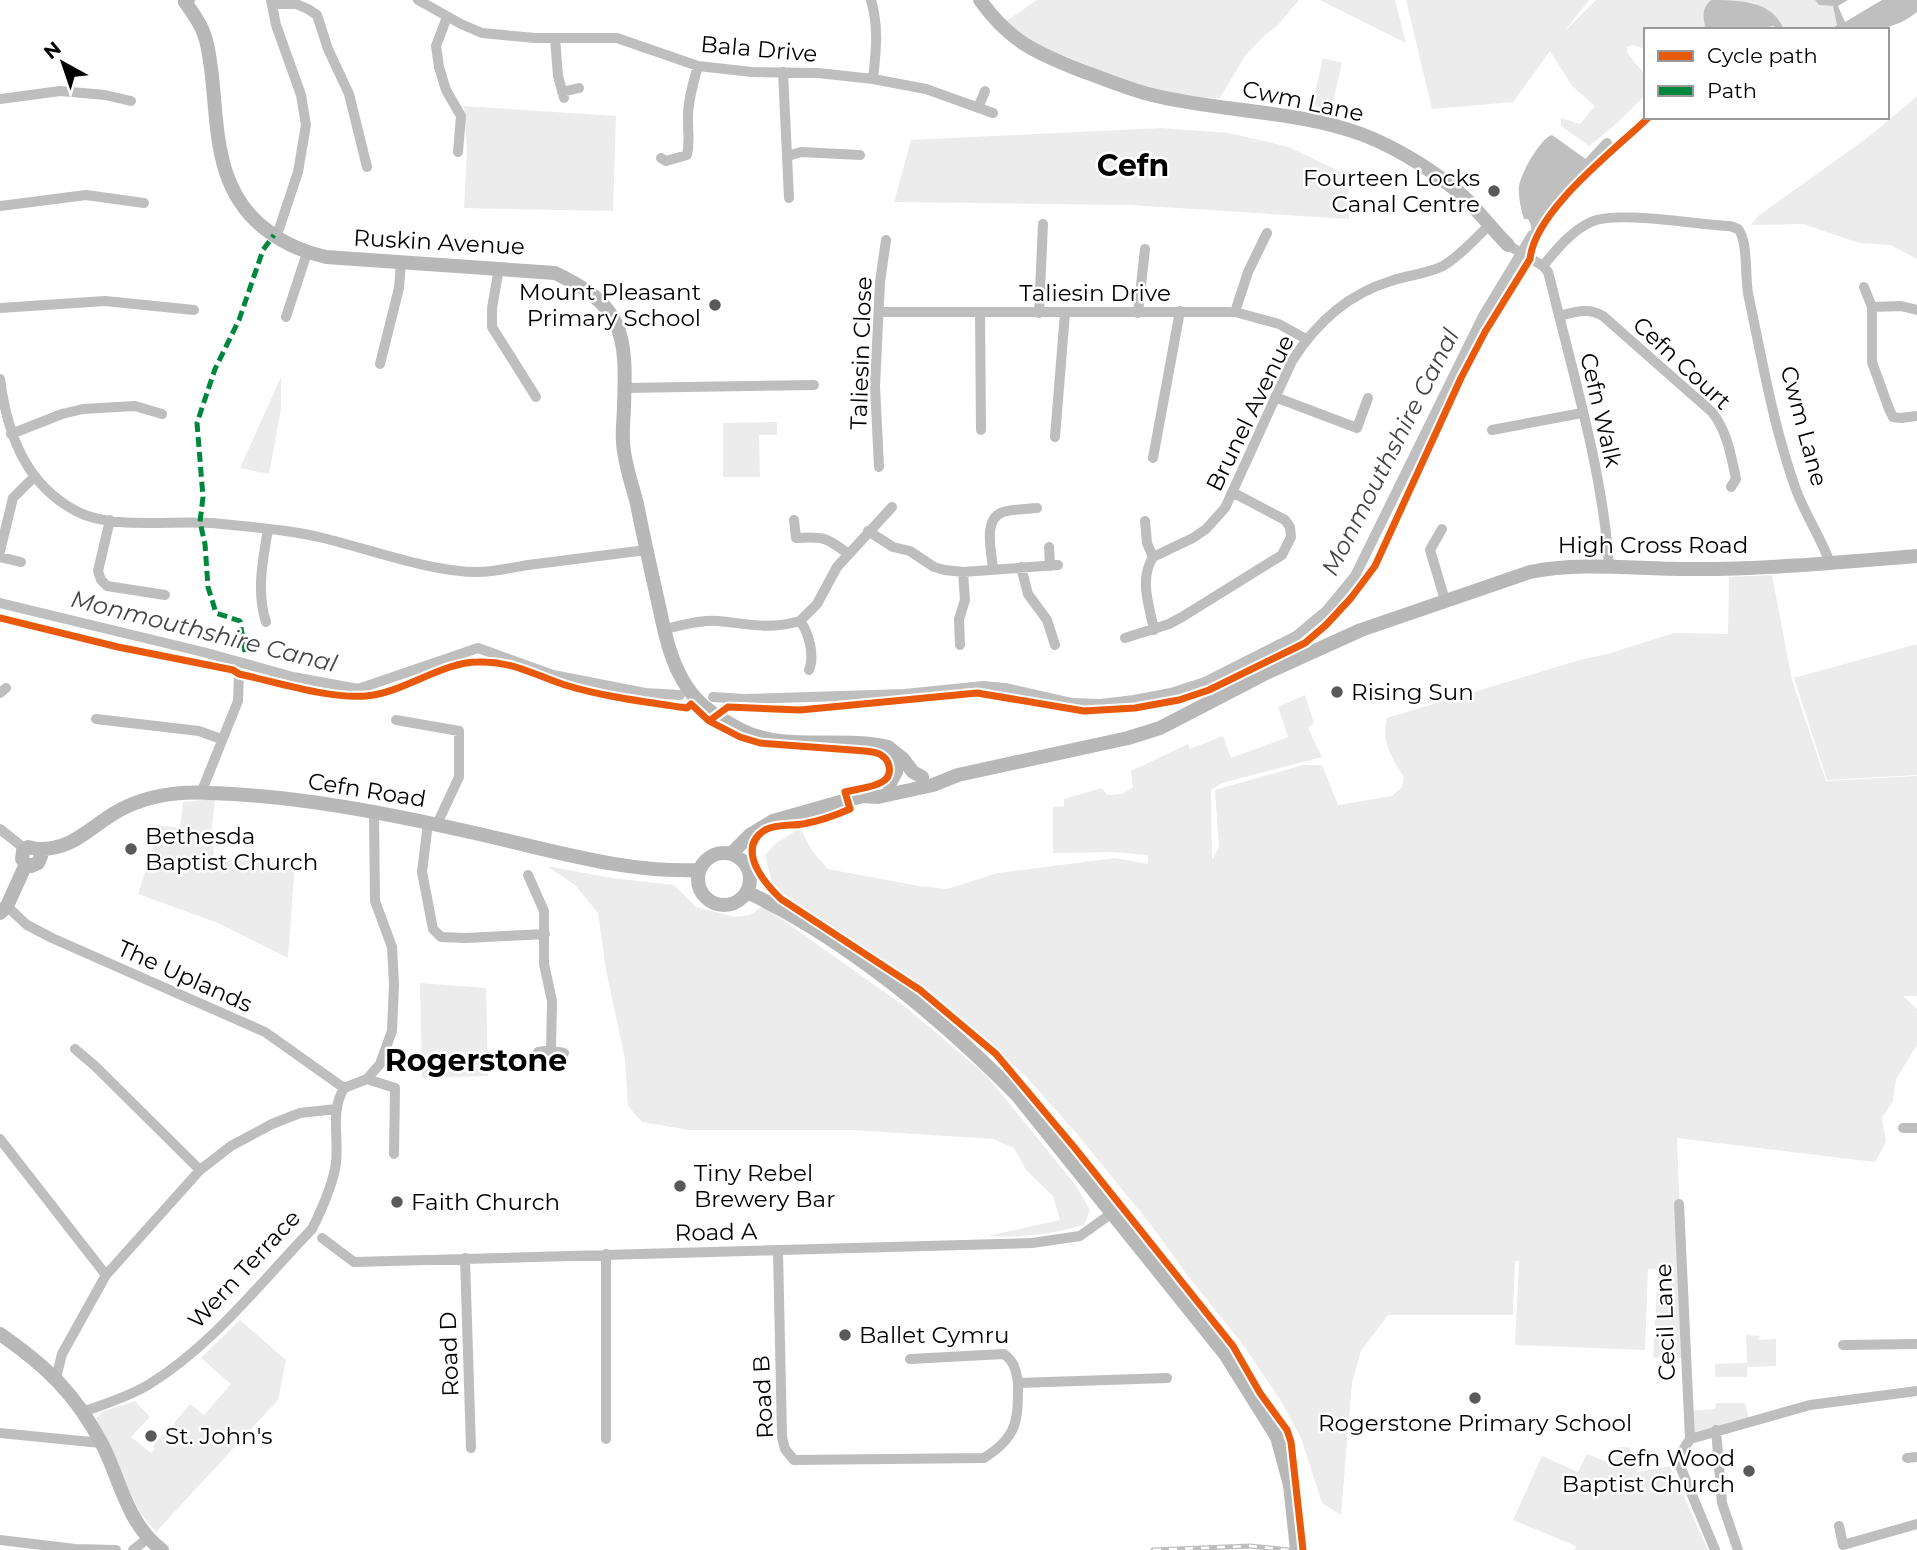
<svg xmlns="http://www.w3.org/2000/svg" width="1917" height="1550" viewBox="0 0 1917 1550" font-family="Montserrat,sans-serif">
	<rect width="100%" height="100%" fill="#fff"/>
	<!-- green -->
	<path fill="#ececec" d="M1037 0H1299L1277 26 1265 35 1245 56 1220 98 1186 97 1155 92 1111 76 1066 56 1042 50 1005 22Z
		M1320 0H1395L1406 43Z
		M1406 0H1589L1564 32 1596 0H1711C1703 8 1703 19 1706 30H1646V49L1632 45 1627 47 1628 54 1646 76V95L1616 124 1589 146 1561 126V118L1580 124 1595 106 1572 86 1550 51 1513 102 1432 109Z
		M1731 0H1815L1819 5 1833 6 1838 25 1831 30H1784L1780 21 1754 3Z
		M1323 58 1342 63 1331 110 1312 105Z
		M1917 96V259L1891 245 1859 243 1803 224 1751 225 1758 216 1871 135Z
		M464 106 616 116 613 211 464 208 467 151Z
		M1161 128 1229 133 1289 147 1347 175 1349 219 1129 205 894 202 911 140Z
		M281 377V409L269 474 240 468Z
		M777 422V435H759L760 477H723V423Z
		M1772 575 1792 680 1826 781 1917 776V996H1903L1917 1009V1045L1896 1079 1893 1101 1882 1118 1886 1142 1875 1162 1677 1138 1685 1358H1653L1658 1269H1648L1645 1350 1515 1345 1519 1261H1515L1513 1315H1388L1361 1351 1352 1383 1341 1515 1322 1503 1301 1438 1281 1401 1241 1342 1188 1276 1151 1225 1077 1134 1024 1074 922 987 773 887 765 855 775 844 800 828 813 852 828 869 919 886 947 889 998 873 1115 858 1148 864V855L1113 852 1053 853V807L1064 806V799L1102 788 1107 795 1122 794 1133 787 1131 771 1188 744 1190 749 1223 736 1231 758 1288 737 1278 707 1305 695 1314 723 1308 728 1322 757 1222 783 1211 790 1212 860 1219 847 1215 790 1303 765H1322L1338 805 1392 796 1402 787 1404 777C1391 758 1381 740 1387 718L1580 660 1607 654 1674 633 1728 634 1729 577Z
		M1917 644V775L1827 780 1794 678Z
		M215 799 212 826 214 859 295 863 288 958 218 923 138 894 155 841 150 824 180 828 183 802Z
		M547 866 611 878 674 885 696 907 735 917 750 915 763 906 907 1008 987 1076 1077 1187 1090 1210 1084 1225C1053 1234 1020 1238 988 1236L1060 1220 1053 1196 1026 1170 1014 1148 993 1139 852 1130H689L642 1122 628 1106 625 1059 606 970 598 913 575 885Z
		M420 983 486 988 488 1076 422 1078Z
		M240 1320 286 1360 278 1400 156 1532 139 1511 96 1418 104 1411 135 1401 150 1417 131 1437 151 1453 155 1449 153 1446 168 1429 170 1430 175 1424 174 1423 190 1404 204 1415 231 1384 201 1358Z
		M1746 1335 1760 1336 1759 1340 1776 1339V1366L1747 1367V1377H1715V1364L1747 1363Z
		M1716 1403H1745L1750 1421 1690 1439 1687 1411 1715 1409Z
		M1620 1447 1630 1448 1637 1472 1670 1466 1708 1550H1575L1576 1546 1513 1520 1542 1456 1578 1472 1587 1454 1613 1464Z"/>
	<!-- water -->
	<path fill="#bfbfbf" d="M1711 0C1738 0 1773 0 1784 30H1778L1774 26 1747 30H1706C1703 18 1701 9 1711 0Z
		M1815 0H1848L1838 6 1845 22 1882 0H1917V12C1889 34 1865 30 1831 30L1837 25 1833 6 1819 5Z
		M1552 135 1590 162 1545 218 1527 248 1523 246C1532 237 1534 229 1528 219H1524C1521 209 1518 196 1519 186 1521 173 1540 139 1552 135Z"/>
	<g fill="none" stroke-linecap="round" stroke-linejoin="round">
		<!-- canal -->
		<path stroke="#bfbfbf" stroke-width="10" d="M1580 172 1607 143
			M0 603 203 652 293 677 358 689 478 648 553 675 645 693 680 695
			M713 697 744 699 905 694 983 686 1005 688 1071 703 1101 704 1134 700 1171 693 1205 682 1296 636 1327 610 1355 576 1483 316 1532 235"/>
		<!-- street -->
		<path stroke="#bebebe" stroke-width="10" d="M271 0 276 25 301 95 306 125 298 172 279 229 274 235
			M418 0 461 24 482 33 535 38H617L698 66 752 72 818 73 873 79 926 89 993 113
			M871 0C879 27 876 52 873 79
			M272 4H296L308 9 317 15 328 49 349 94 367 167
			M447 17 436 46 439 67 446 90 461 116 458 152
			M555 38 558 76 564 98
			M783 72 789 198
			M562 92 579 88
			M0 99 60 91 105 95 131 101
			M978 108 985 91
			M788 156 801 152 860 155
			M661 158 666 161 687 155C690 141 688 135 688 122 687 104 693 83 698 66
			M0 206 86 195 144 203
			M1508 245 1543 266C1556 250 1571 231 1591 222 1617 210 1697 225 1730 226L1738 229C1748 240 1745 276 1748 293 1761 355 1773 424 1794 484 1803 512 1820 535 1830 563
			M1543 266 1548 272 1551 283C1573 375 1603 472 1609 566
			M499 268 492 308V327L536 397
			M1864 287 1872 307V362L1889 409 1893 417 1901 418 1917 416
			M1872 307 1901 306 1917 310
			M0 308 105 301 194 310
			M879 312H1235L1279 324 1306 339
			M980 312 981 430
			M1235 312 1248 272 1267 233
			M1039 313 1043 224
			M1138 313 1145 249
			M1559 316C1575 312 1588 307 1603 316L1712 412C1727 431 1731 455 1736 479L1731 487
			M286 317 307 253
			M380 364 399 288 401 262
			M0 379C7 433 25 484 76 511 111 530 173 520 212 523 249 527 287 529 323 538 369 549 431 572 478 572 497 572 517 566 536 564 573 559 609 555 646 550
			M625 388 814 385
			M1275 397 1357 428 1368 398
			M1492 430 1582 413
			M11 434 62 414 83 409 135 406 162 414
			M1055 437 1065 313
			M1153 458 1180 311
			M879 467 875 386 880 282 886 240
			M110 520 98 571 101 580 107 586 165 595
			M794 520 796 538C822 536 827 537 848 554
			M1145 521 1147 543 1153 557C1139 580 1149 604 1154 630
			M1442 529 1430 550 1445 600
			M868 531 893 547 910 551 934 567 945 570 963 572 1058 565
			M1049 547 1050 566
			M0 551 13 498 34 477
			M0 557 21 562
			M1153 557 1193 538 1206 529 1225 508 1292 361C1316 323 1348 294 1391 281 1408 275 1427 274 1443 266 1460 256 1475 239 1488 226
			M1021 567 1028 594 1047 620 1055 645
			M993 569C992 553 982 519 1003 512 1013 509 1027 509 1037 508
			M266 622C256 591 263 560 268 529
			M664 629C682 626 701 619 718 621 749 624 768 630 800 621
			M1125 638 1169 624 1182 617 1282 555 1291 537 1290 527 1285 520 1232 492
			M960 645 959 619 965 600 963 572
			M809 670C815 656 809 633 800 621L817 604 837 567 892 507
			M0 693 6 688
			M96 719 199 731 221 739
			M396 720 459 731V777L437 824
			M201 793 238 701 239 674
			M428 823 422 872 433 929 441 937 466 938 545 934
			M0 829 25 849
			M528 875 544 911V964L552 1001 551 1050
			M7 906 27 925 52 938 265 1032 344 1088
			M75 1049 95 1066 200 1170
			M538 1052 551 1050 564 1053
			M367 1079 395 1088 394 1154
			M344 1088 367 1079 380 1064 392 1031 394 984 392 947 375 901 374 812
			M1903 1128H1917
			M0 1139 106 1275
			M1679 1204 1690 1439
			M322 1238 354 1262 1032 1243 1080 1236 1112 1213
			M778 1250 782 1437 785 1449 794 1460 984 1458C1018 1437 1018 1420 1018 1383
			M606 1254V1439
			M465 1258 471 1448
			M1843 1345 1917 1344
			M910 1359 1004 1354C1015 1362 1016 1371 1018 1383L1167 1378
			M56 1378 62 1354 106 1275 200 1170 231 1146 272 1124 300 1113 336 1109
			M83 1412C104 1404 128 1397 148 1385 212 1346 260 1283 312 1229 322 1209 333 1185 336 1163 339 1136 330 1112 344 1088
			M1716 1430 1722 1503 1738 1550
			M0 1433 101 1443
			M1907 1458 1917 1457
			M1839 1526 1843 1545 1917 1524
			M0 1540 75 1549 116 1550
			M133 1550 147 1539
			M1715 1550 1680 1466V1455L1690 1439 1810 1405 1917 1391"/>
		<!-- secondary -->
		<path stroke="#b8b8b8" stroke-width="14" d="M188 0 185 2C192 12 200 22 204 34 209 47 210 62 212 76 218 134 216 193 268 231 286 245 304 252 326 257L555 273C623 305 627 333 624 405 624 417 622 430 623 442 624 463 632 484 637 504 643 535 650 566 657 597 664 628 669 661 687 687 700 707 720 719 741 730 783 752 842 736 888 747L903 759 913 772 922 777
			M980 0C1009 41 1036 53 1082 71 1105 79 1128 89 1152 95 1221 112 1295 110 1361 134 1396 147 1438 173 1465 198 1480 213 1493 230 1508 245
			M889 785 896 772 895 754
			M38 849C71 850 87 830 113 814 142 796 178 791 211 793 301 796 391 814 479 834 551 850 624 873 699 870
			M698 879a26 26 0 1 1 52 0a26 26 0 1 1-52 0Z
			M732 853 750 835 773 821 847 800 864 796 878 797 933 785 958 775 1128 738 1160 728 1268 672 1361 630 1530 572C1585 561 1641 570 1696 569 1770 569 1844 562 1917 556
			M747 892C845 938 942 1019 1017 1095L1225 1354 1277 1437 1290 1485 1297 1550
			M0 913 7 906 26 864 22 859 23 851 28 847 38 849 41 856 38 863 31 866 26 864
			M0 1334C46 1366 75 1393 102 1444 121 1481 127 1524 162 1550"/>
		<defs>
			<path id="rail" d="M1153 1550 1250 1546 1289 1550"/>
		</defs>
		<!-- rail casing -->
		<use href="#rail" stroke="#bebebe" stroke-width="5"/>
		<!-- rail -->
		<use href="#rail" stroke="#fff" stroke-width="2.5" stroke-dasharray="8" stroke-linecap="butt"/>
		<!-- quiet -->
		<path stroke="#00873e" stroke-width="5" stroke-dasharray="10 5" stroke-linecap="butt" d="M245 652 240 621 216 613 208 587 205 544 200 522 203 497 197 423 215 369 239 320 263 250 274 235"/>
		<defs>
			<path id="cycleway" d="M0 618 118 647 233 670 239 674C276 682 329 699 366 696 403 693 442 662 478 662 513 661 534 675 565 685 604 697 647 702 687 708L691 704 709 721 728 707 800 710 977 693 1084 711 1135 708 1179 700 1209 690 1305 643 1326 625 1351 598 1375 566 1461 378 1485 332 1530 259C1535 210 1615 150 1649 117
				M709 721 740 737 760 743 865 751C871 752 877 752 881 755 891 761 893 776 882 782 872 788 856 789 845 792L850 809C834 816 820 821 803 824 790 826 777 824 765 830 735 849 765 884 781 899L920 990 996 1054 1074 1147 1233 1346 1260 1393 1287 1430 1291 1442 1303 1550"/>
		</defs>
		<!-- cycleway casing -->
		<use href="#cycleway" stroke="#fff" stroke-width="11"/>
		<!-- cycleway -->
		<use href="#cycleway" stroke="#e8590c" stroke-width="7"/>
	</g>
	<!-- markers -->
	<g fill="#595959" stroke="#fff" stroke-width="2.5">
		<circle cx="1494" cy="191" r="7"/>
		<circle cx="715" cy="305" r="7"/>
		<circle cx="1337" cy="692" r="7"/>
		<circle cx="131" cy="849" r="7"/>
		<circle cx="680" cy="1186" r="7"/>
		<circle cx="397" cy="1202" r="7"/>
		<circle cx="845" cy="1335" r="7"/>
		<circle cx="1475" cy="1398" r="7"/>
		<circle cx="151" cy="1436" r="7"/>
		<circle cx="1749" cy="1471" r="7"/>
	</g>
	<g text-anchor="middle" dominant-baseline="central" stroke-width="5" stroke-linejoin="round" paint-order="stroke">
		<!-- street labels -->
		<g font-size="23" fill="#000" stroke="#fff">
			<text transform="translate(759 49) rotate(5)">Bala Drive</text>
			<text transform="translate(1303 101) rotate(12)">Cwm Lane</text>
			<text transform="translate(439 242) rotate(3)">Ruskin Avenue</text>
			<text x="1095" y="293">Taliesin Drive</text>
			<text transform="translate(861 353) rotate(-88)">Taliesin Close</text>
			<text transform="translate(1682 363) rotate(43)">Cefn Court</text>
			<text transform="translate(1601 410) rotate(77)">Cefn Walk</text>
			<text transform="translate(1250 413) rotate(-64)">Brunel Avenue</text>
			<text transform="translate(1804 426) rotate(75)">Cwm Lane</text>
			<text x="1653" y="545">High Cross Road</text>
			<text transform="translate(367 790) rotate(9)">Cefn Road</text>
			<text transform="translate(185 976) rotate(24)">The Uplands</text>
			<text transform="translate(716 1232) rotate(-1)">Road A</text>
			<text transform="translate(244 1269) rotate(-47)">Wern Terrace</text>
			<text transform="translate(1665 1322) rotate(-92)">Cecil Lane</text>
			<text transform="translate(449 1354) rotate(-92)">Road D</text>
			<text transform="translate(763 1397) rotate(-93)">Road B</text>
		</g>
		<!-- poi labels -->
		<g font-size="23" fill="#000" stroke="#fff" text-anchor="start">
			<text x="1480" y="178" text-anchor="end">Fourteen Locks<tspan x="1480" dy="26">Canal Centre</tspan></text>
			<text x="701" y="292" text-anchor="end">Mount Pleasant<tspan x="701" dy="26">Primary School</tspan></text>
			<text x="1351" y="692">Rising Sun</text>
			<text x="145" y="836">Bethesda<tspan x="145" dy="26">Baptist Church</tspan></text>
			<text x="694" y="1173">Tiny Rebel<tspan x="694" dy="26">Brewery Bar</tspan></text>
			<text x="411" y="1202">Faith Church</text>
			<text x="859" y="1335">Ballet Cymru</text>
			<text x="1475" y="1423" text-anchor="middle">Rogerstone Primary School</text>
			<text x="165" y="1436">St. John's</text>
			<text x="1735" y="1458" text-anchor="end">Cefn Wood<tspan x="1735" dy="26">Baptist Church</tspan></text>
		</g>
		<!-- water labels -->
		<g font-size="24" font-style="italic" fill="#444" stroke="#fff">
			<text transform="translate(1390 452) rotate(-63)">Monmouthshire Canal</text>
			<text transform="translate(204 631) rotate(14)">Monmouthshire Canal</text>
		</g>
		<!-- district labels -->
		<g font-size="30" font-weight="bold" fill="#000" stroke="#fff">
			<text x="1133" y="165">Cefn</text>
			<text x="476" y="1060">Rogerstone</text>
		</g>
	</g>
	<!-- legend -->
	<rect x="1644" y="28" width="245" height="91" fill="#ffffff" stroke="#999999" stroke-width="2"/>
	<rect x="1658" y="51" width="35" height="10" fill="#e8590c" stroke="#999999" stroke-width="2"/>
	<text x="1707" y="63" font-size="21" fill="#000000">Cycle path</text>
	<rect x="1658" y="86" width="35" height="10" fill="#00873e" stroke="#999999" stroke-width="2"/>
	<text x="1707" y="98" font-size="21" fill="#000000">Path</text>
	<!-- north arrow -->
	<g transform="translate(63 63) rotate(320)" stroke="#ffffff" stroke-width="5" paint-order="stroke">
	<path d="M0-5L12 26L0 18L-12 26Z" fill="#000000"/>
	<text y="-10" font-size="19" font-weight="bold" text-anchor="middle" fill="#000000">N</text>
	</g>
</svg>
